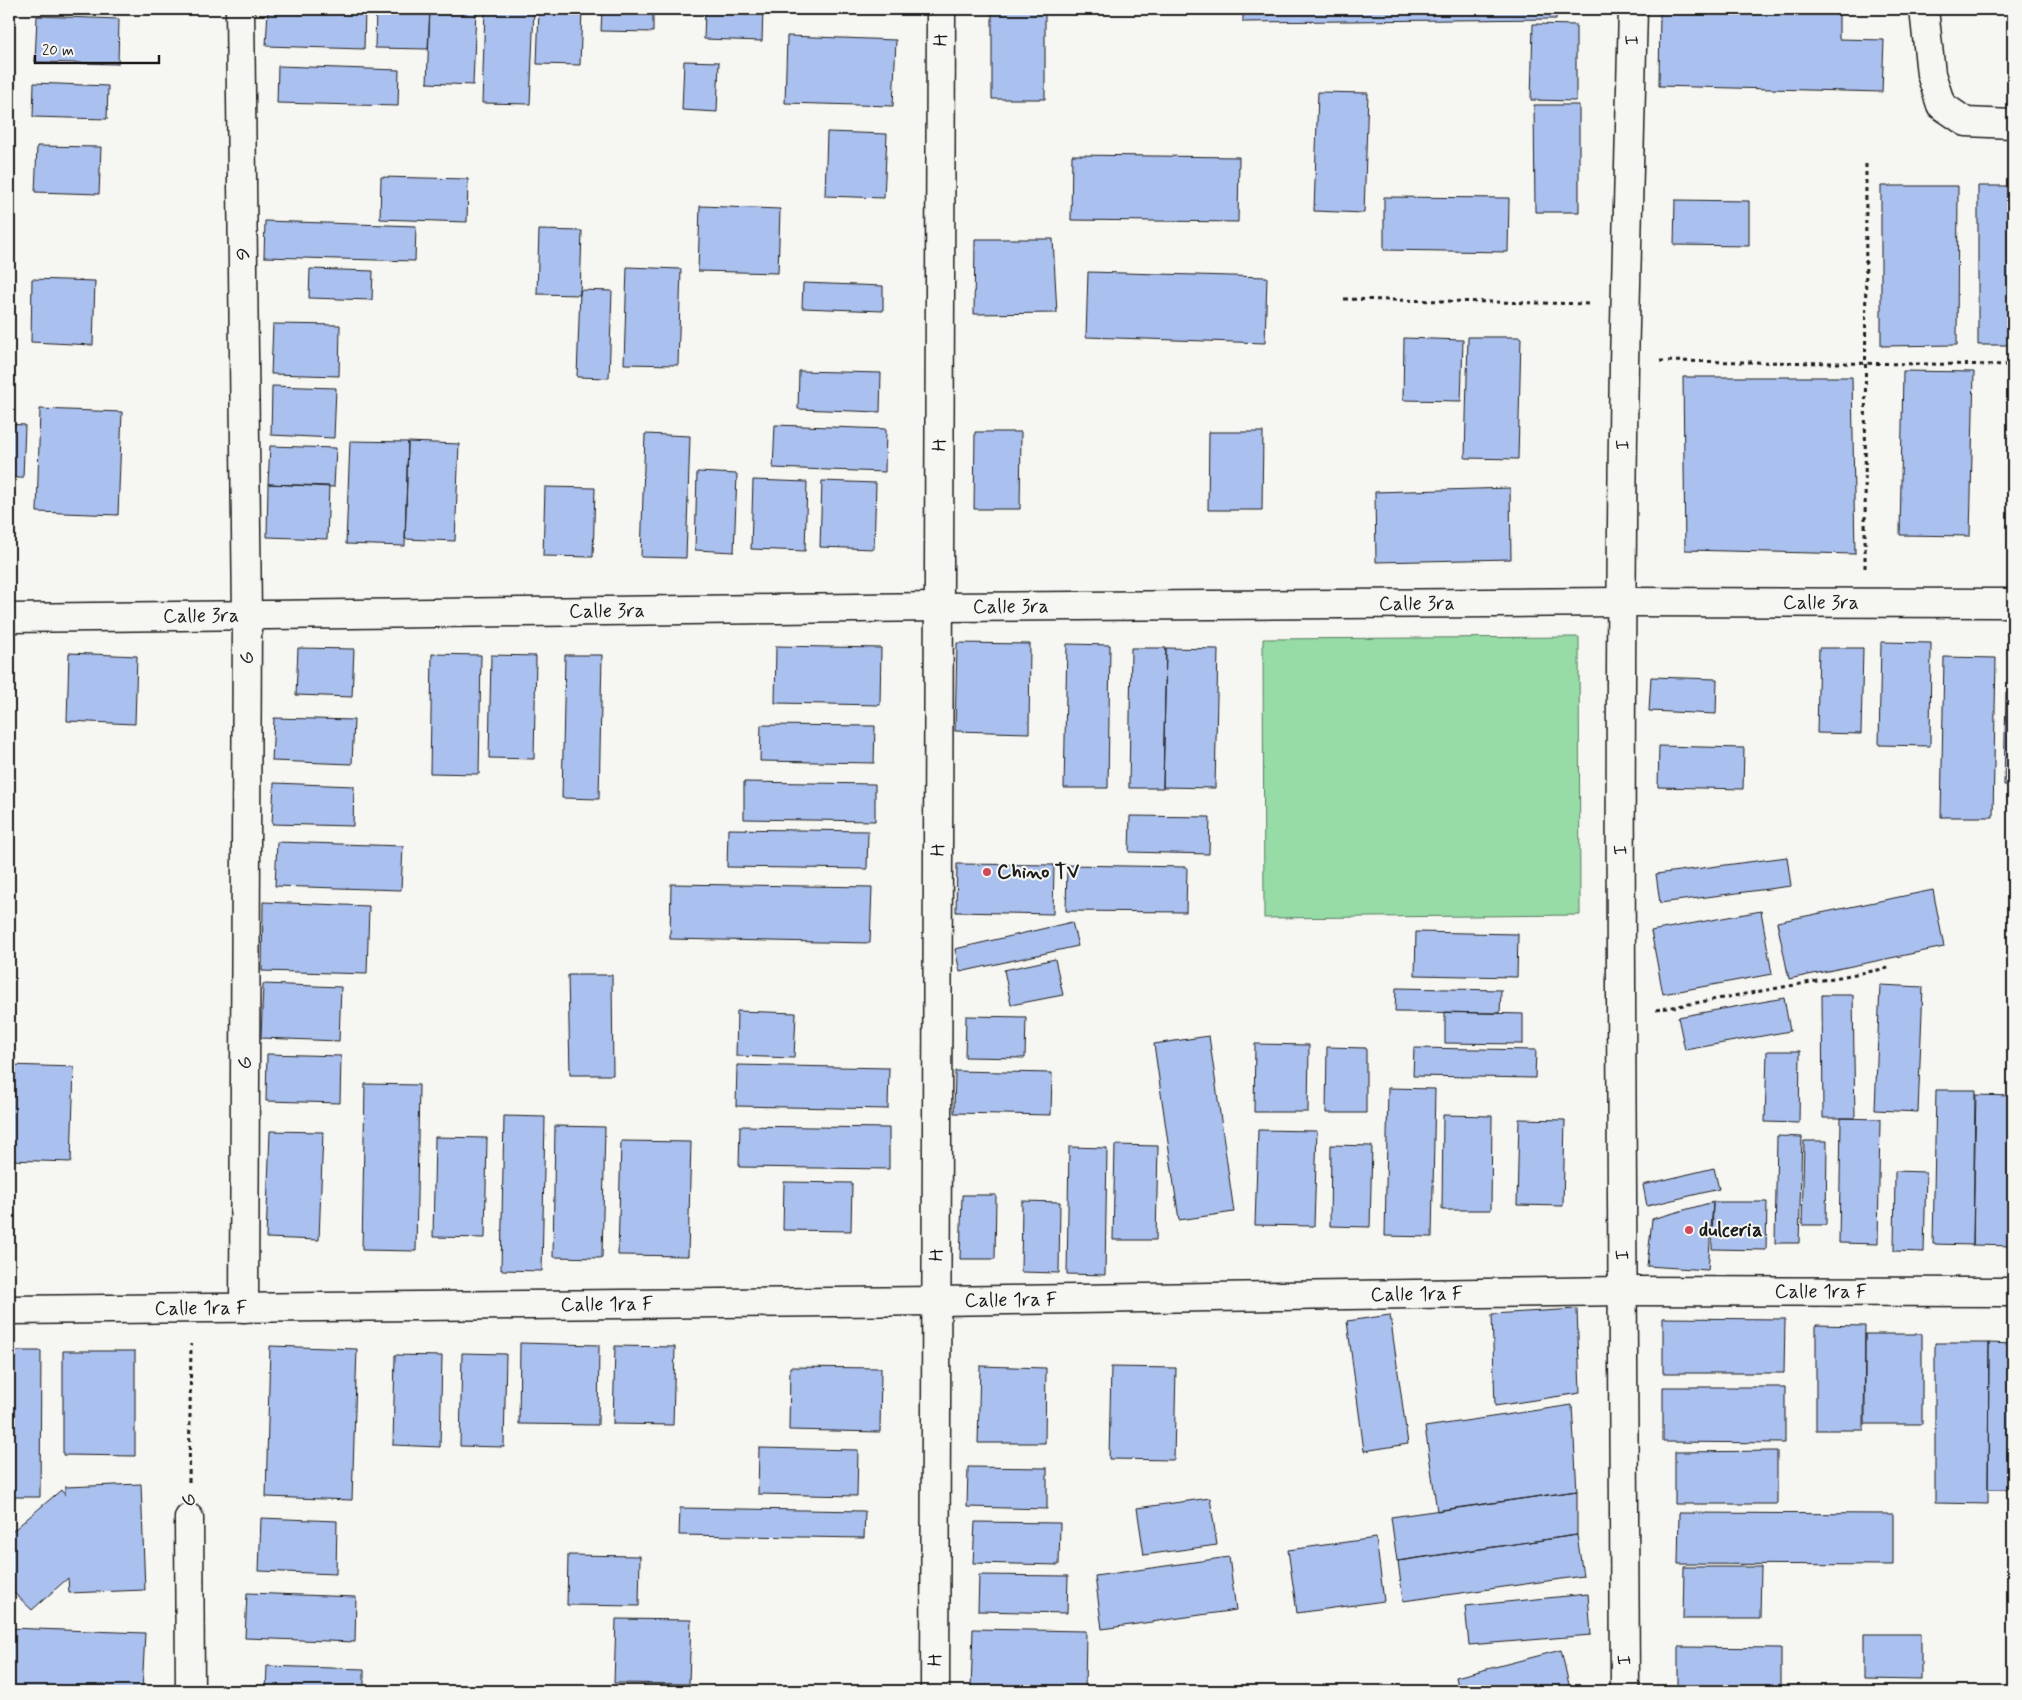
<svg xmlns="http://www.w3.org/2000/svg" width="2022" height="1700" viewBox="0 0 2022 1700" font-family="Mynerve,sans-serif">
	<rect width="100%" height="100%" fill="#f6f6f2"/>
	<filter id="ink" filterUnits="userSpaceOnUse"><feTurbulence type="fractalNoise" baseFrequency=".02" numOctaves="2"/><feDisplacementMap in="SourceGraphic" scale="10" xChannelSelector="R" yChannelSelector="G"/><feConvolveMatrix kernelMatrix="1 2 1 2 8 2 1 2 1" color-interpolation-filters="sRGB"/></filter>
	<g filter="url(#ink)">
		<!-- green -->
		<path fill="#97dba6" stroke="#5a7c61" d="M1579 637 1580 915 1264 918 1263 639Z"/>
		<!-- building -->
		<path fill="#aac0ee" stroke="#1c1c1c" d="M268 9H365L364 49 266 46Z
			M376 9H430L428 49 375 48Z
			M430 9H476L473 85 427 83Z
			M485 9H534L530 104 482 103Z
			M539 9H582L580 65 537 64Z
			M602 9H653V32L601 31Z
			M705 9H763L762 41 704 39Z
			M992 9H1045V99H992Z
			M1047 9H1191V11H1047Z
			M1243 9H1556V19L1243 22Z
			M1660 9H1839V39L1884 40 1882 92 1659 86Z
			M37 16 119 19 118 64 35 62Z
			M1533 24 1576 25V101L1531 100Z
			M787 36 896 40 893 106 785 103Z
			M684 61 719 62 717 112 682 110Z
			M278 66 399 70 398 106 277 103Z
			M34 83 108 86 107 119 33 117Z
			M1318 92 1368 93 1364 213 1314 211Z
			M1534 105H1579V212H1535Z
			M827 132 887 134 884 198 825 196Z
			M37 146 101 147 99 194 35 192Z
			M1072 155 1239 157 1238 222 1071 220Z
			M381 177 468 179 467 222 380 219Z
			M1881 186H1958L1957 345 1881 346Z
			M1978 186H2013V345H1978Z
			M1384 197 1509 198 1508 252 1384 250Z
			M1675 200 1749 201V246L1674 245Z
			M700 206 780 209 778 273 698 271Z
			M265 221 416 226 415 261 264 257Z
			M539 230 582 231 580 295 537 294Z
			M975 239H1053L1057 313 974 314Z
			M627 267 681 269 678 365 624 364Z
			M310 269 373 271 372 300 309 298Z
			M1088 272 1267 277 1265 343 1086 337Z
			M32 279 95 281 93 345 31 342Z
			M803 283 883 286V311L802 308Z
			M580 290 612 291 609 378 577 377Z
			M273 324 340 325 339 376 271 374Z
			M1468 337H1521L1518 459 1465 458Z
			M1404 338 1463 340 1461 401 1403 400Z
			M799 371 881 373 880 412 798 409Z
			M1903 371 1974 372 1970 536 1900 535Z
			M1683 377H1852L1855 554 1685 550Z
			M272 386 336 388 334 438 271 435Z
			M40 409 122 412 118 515 37 512Z
			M9 424 25 425 23 478H9Z
			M775 425 886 429 885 472 773 468Z
			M975 432H1021L1020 509H974Z
			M1209 432H1263L1262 510H1208Z
			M645 434 690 436 686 558 641 557Z
			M350 441 408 442 405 546 346 544Z
			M408 442 459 444 455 541 405 539Z
			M270 446 336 448 334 487 268 484Z
			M697 472 737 474 734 552 695 550Z
			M753 480 807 482 805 551 751 549Z
			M822 481 876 483 874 549 820 547Z
			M268 484 329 486 327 539 267 537Z
			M545 487 595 488 593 557 543 556Z
			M1510 488 1511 559 1376 562 1375 492Z
			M1881 642 1931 643 1930 746 1879 745Z
			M957 643 1030 644 1029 733 955 731Z
			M1067 644 1110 645 1108 788H1064Z
			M776 646 881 648 880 705 775 703Z
			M298 648 354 649 352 697 296 695Z
			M1131 648H1166L1163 788H1129Z
			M1166 648 1218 649 1215 788 1163 787Z
			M1819 648H1863L1861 734 1817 733Z
			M69 653 137 656 135 724 67 721Z
			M432 654 481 655 479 774 430 773Z
			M491 655 536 656 534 759 489 758Z
			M565 655H602L599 799 562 798Z
			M1944 657 1996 658 1993 817H1941Z
			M1651 677 1717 679 1716 714 1649 711Z
			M2006 692H2013V785H2004Z
			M274 718 354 720 352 764 272 761Z
			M761 725 875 726 874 763 760 761Z
			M1659 746 1744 748 1743 789 1658 787Z
			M744 782 875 784V821L744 819Z
			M274 783 354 786 353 826 272 824Z
			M1130 816 1210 817 1209 854 1129 852Z
			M728 829 868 831 867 869 727 867Z
			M277 842 403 846 401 890 275 886Z
			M1787 857 1791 886 1660 903 1656 874Z
			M957 864 1054 865 1053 914 956 912Z
			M1067 865 1187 867 1186 912 1066 911Z
			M671 884 872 887 870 943 670 939Z
			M1933 890 1944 947 1789 979 1777 922Z
			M263 902 369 906 367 974 262 971Z
			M1761 911 1772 974 1663 994 1651 931Z
			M1072 922 1078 946 960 972 955 949Z
			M1416 932 1518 934 1517 977 1415 975Z
			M1055 959 1063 995 1011 1005 1004 970Z
			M568 975H612L613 1075H570Z
			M263 984 341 987 339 1041 261 1038Z
			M1880 985 1923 987 1918 1112 1875 1110Z
			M1396 988 1501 990 1500 1013 1395 1012Z
			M1822 995H1853L1855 1118H1823Z
			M1784 998 1790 1031 1685 1050 1678 1017Z
			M737 1011 796 1013 794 1058 736 1056Z
			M1445 1012 1523 1014V1044L1445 1043Z
			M966 1016 1026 1017 1025 1058 965 1057Z
			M1209 1036 1234 1212 1179 1220 1154 1044Z
			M1255 1044 1309 1045 1308 1112H1254Z
			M1327 1047 1366 1048V1113H1326Z
			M1414 1048 1536 1050 1535 1078 1413 1076Z
			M1767 1051H1800L1799 1123 1765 1122Z
			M267 1054 341 1056 340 1103 266 1101Z
			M9 1065 74 1067 71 1162 9 1160Z
			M737 1065 889 1068 888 1109 736 1106Z
			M955 1071 1052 1073 1051 1115 954 1113Z
			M365 1084 419 1085 416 1251 362 1250Z
			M1388 1088 1435 1089 1432 1237 1385 1236Z
			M1936 1090H1976L1973 1245 1933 1244Z
			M1975 1095 2013 1096V1246L1973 1245Z
			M1443 1115 1492 1116 1491 1210H1442Z
			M504 1116 545 1117 542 1271 501 1270Z
			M1841 1118 1880 1119 1878 1244 1839 1243Z
			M1519 1119 1565 1120 1563 1206 1517 1205Z
			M555 1126 605 1127 602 1258 553 1257Z
			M740 1126 889 1128V1169L739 1167Z
			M1258 1130 1317 1131 1314 1226 1255 1225Z
			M270 1131 323 1132 319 1240 266 1238Z
			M1777 1136 1802 1137 1799 1243H1775Z
			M435 1137 487 1138 485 1238 433 1237Z
			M621 1141 691 1142 688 1256 618 1255Z
			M1804 1141H1827L1826 1225H1802Z
			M1115 1145 1158 1146 1156 1240H1113Z
			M1331 1145 1372 1146 1370 1227 1330 1226Z
			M1069 1147 1107 1148 1105 1275 1067 1274Z
			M1714 1168 1719 1189 1647 1206 1643 1185Z
			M1895 1171 1926 1172 1924 1252 1894 1251Z
			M784 1182 852 1183 851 1231 783 1230Z
			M962 1195H996L995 1259H960Z
			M1022 1201 1060 1202 1059 1273 1021 1272Z
			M1713 1202H1767L1766 1250 1712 1249Z
			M1713 1202 1708 1270 1647 1266 1652 1219Z
			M1577 1309 1580 1393 1495 1406 1492 1314Z
			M1390 1315 1408 1444 1364 1451 1347 1321Z
			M1663 1318 1785 1319 1784 1373H1663Z
			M1816 1325 1865 1326 1864 1430H1816Z
			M1865 1334H1922V1424H1865Z
			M520 1343 599 1345 598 1425 519 1424Z
			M1935 1343H1989L1988 1504 1935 1503Z
			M1989 1343 2013 1344V1489H1988Z
			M270 1346 357 1349 352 1500 266 1497Z
			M615 1346 675 1347 673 1425 613 1424Z
			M9 1351H41L40 1497H9Z
			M63 1351H135V1456L63 1455Z
			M462 1353 506 1354 504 1447 460 1446Z
			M395 1355 442 1356 440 1447 393 1445Z
			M980 1366 1046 1368 1045 1443H978Z
			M790 1367 881 1368 880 1432 789 1430Z
			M1111 1367 1176 1368 1174 1460 1109 1459Z
			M1663 1387H1785V1443L1663 1442Z
			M1572 1405 1577 1491 1437 1511 1425 1427Z
			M759 1448 858 1450 857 1496 758 1494Z
			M1777 1451V1504H1675V1452Z
			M968 1467 1047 1468V1509L967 1507Z
			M141 1484 145 1590 69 1593 68 1578 32 1610 9 1588V1534L61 1490 65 1495V1487Z
			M1577 1491V1535L1397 1561 1391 1517Z
			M1210 1498 1217 1545 1144 1555 1137 1508Z
			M680 1508 865 1511 864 1538 679 1535Z
			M1679 1513 1893 1514V1565L1678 1564Z
			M261 1518 337 1521 336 1574 259 1571Z
			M975 1522 1060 1523 1059 1565 973 1563Z
			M1577 1535 1583 1576 1403 1601 1398 1561Z
			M1376 1538 1384 1601 1297 1613 1288 1550Z
			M568 1555 640 1556 639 1606 567 1605Z
			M1229 1557 1236 1610 1102 1629 1095 1576Z
			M1684 1567H1761L1760 1619H1683Z
			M979 1575 1068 1576 1067 1613 978 1611Z
			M247 1593 356 1597 355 1642 245 1638Z
			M1588 1594 1591 1635 1469 1645 1465 1606Z
			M616 1619 691 1620 689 1684 614 1683Z
			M9 1628 145 1633 142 1691H9Z
			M973 1629 1086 1631 1085 1691H971Z
			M1864 1634H1921V1680L1864 1679Z
			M1678 1647 1781 1648V1691H1678Z
			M1561 1650 1570 1689 1562 1691H1459L1456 1677Z
			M267 1666 364 1669V1691H266Z"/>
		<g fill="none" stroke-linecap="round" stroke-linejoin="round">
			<defs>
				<g id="minor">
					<path id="s1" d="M240 9 247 616 244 1308"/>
					<path d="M1924 9 1931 74 1941 105 1966 122 2013 124"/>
					<path id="s2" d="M9 618 939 607 1623 602 2013 603"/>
					<path id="s3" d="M9 1310 936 1301 1623 1291 2013 1292"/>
					<path d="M189 1518 190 1691"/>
					<path id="s4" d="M935 1691 941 9"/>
					<path id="s5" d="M1625 1691C1623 1249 1617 806 1624 364 1626 245 1630 127 1633 9"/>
				</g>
			</defs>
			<!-- minor casing -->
			<use href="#minor" stroke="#1c1c1c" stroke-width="31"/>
			<!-- path -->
			<path stroke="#1c1c1c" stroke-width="3" stroke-dasharray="4 4" stroke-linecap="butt" d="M1344 299 1591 304
				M1660 361 2013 365
				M1865 568 1866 161
				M1656 1010 1889 968
				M189 1482 191 1344"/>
			<!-- minor -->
			<use href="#minor" stroke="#f6f6f2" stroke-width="28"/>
		</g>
	</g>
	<!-- markers -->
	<g fill="#d1495b" stroke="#f6f6f2" stroke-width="2">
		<circle cx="987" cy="872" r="5"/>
		<circle cx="1689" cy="1230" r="5"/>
	</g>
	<g text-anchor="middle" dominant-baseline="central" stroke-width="4" stroke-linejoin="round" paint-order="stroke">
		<!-- street labels -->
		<g font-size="20" fill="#1c1c1c" stroke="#f6f6f2">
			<text stroke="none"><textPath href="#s4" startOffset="1651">H</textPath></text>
			<text stroke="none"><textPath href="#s5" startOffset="1651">I</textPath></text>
			<text stroke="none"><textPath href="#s1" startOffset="245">G</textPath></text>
			<text stroke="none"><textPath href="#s4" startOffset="1246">H</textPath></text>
			<text stroke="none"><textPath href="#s5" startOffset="1246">I</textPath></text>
			<text stroke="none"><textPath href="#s2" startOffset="1408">Calle 3ra</textPath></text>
			<text stroke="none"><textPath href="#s2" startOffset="1812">Calle 3ra</textPath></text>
			<text stroke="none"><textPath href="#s2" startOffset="1002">Calle 3ra</textPath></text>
			<text stroke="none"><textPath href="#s2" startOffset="598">Calle 3ra</textPath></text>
			<text stroke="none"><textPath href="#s2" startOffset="192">Calle 3ra</textPath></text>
			<text transform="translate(247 658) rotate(-90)">G</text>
			<text stroke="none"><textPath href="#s4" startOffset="841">H</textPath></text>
			<text stroke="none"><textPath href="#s5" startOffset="841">I</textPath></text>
			<text transform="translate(245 1063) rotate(-90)">G</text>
			<text stroke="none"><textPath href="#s4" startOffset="436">H</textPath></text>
			<text transform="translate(1623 1255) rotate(-90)">I</text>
			<text stroke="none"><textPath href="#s3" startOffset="1812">Calle 1ra F</textPath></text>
			<text stroke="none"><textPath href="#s3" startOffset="1408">Calle 1ra F</textPath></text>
			<text stroke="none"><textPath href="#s3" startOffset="1002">Calle 1ra F</textPath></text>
			<text stroke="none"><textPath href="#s3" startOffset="598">Calle 1ra F</textPath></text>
			<text stroke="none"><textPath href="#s3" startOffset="192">Calle 1ra F</textPath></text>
			<text transform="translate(189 1500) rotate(-89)">G</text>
			<text stroke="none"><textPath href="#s4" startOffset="31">H</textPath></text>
			<text transform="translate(1625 1660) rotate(-90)">I</text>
		</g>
		<!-- poi labels -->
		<g font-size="20" font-weight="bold" fill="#1c1c1c" stroke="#f6f6f2" text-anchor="start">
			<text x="997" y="872">Chino TV</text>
			<text x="1699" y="1230">dulceria</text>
		</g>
	</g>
	<!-- margin -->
	<rect width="2022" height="1700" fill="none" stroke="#f6f6f2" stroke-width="30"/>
	<rect x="15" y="15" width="1992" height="1670" fill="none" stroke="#1c1c1c" stroke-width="2" filter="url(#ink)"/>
	<!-- scale -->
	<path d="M35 55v8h124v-8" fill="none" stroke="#1c1c1c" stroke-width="2.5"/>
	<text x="42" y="55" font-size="15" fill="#1c1c1c" stroke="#f6f6f2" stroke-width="4" paint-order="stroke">20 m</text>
</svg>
